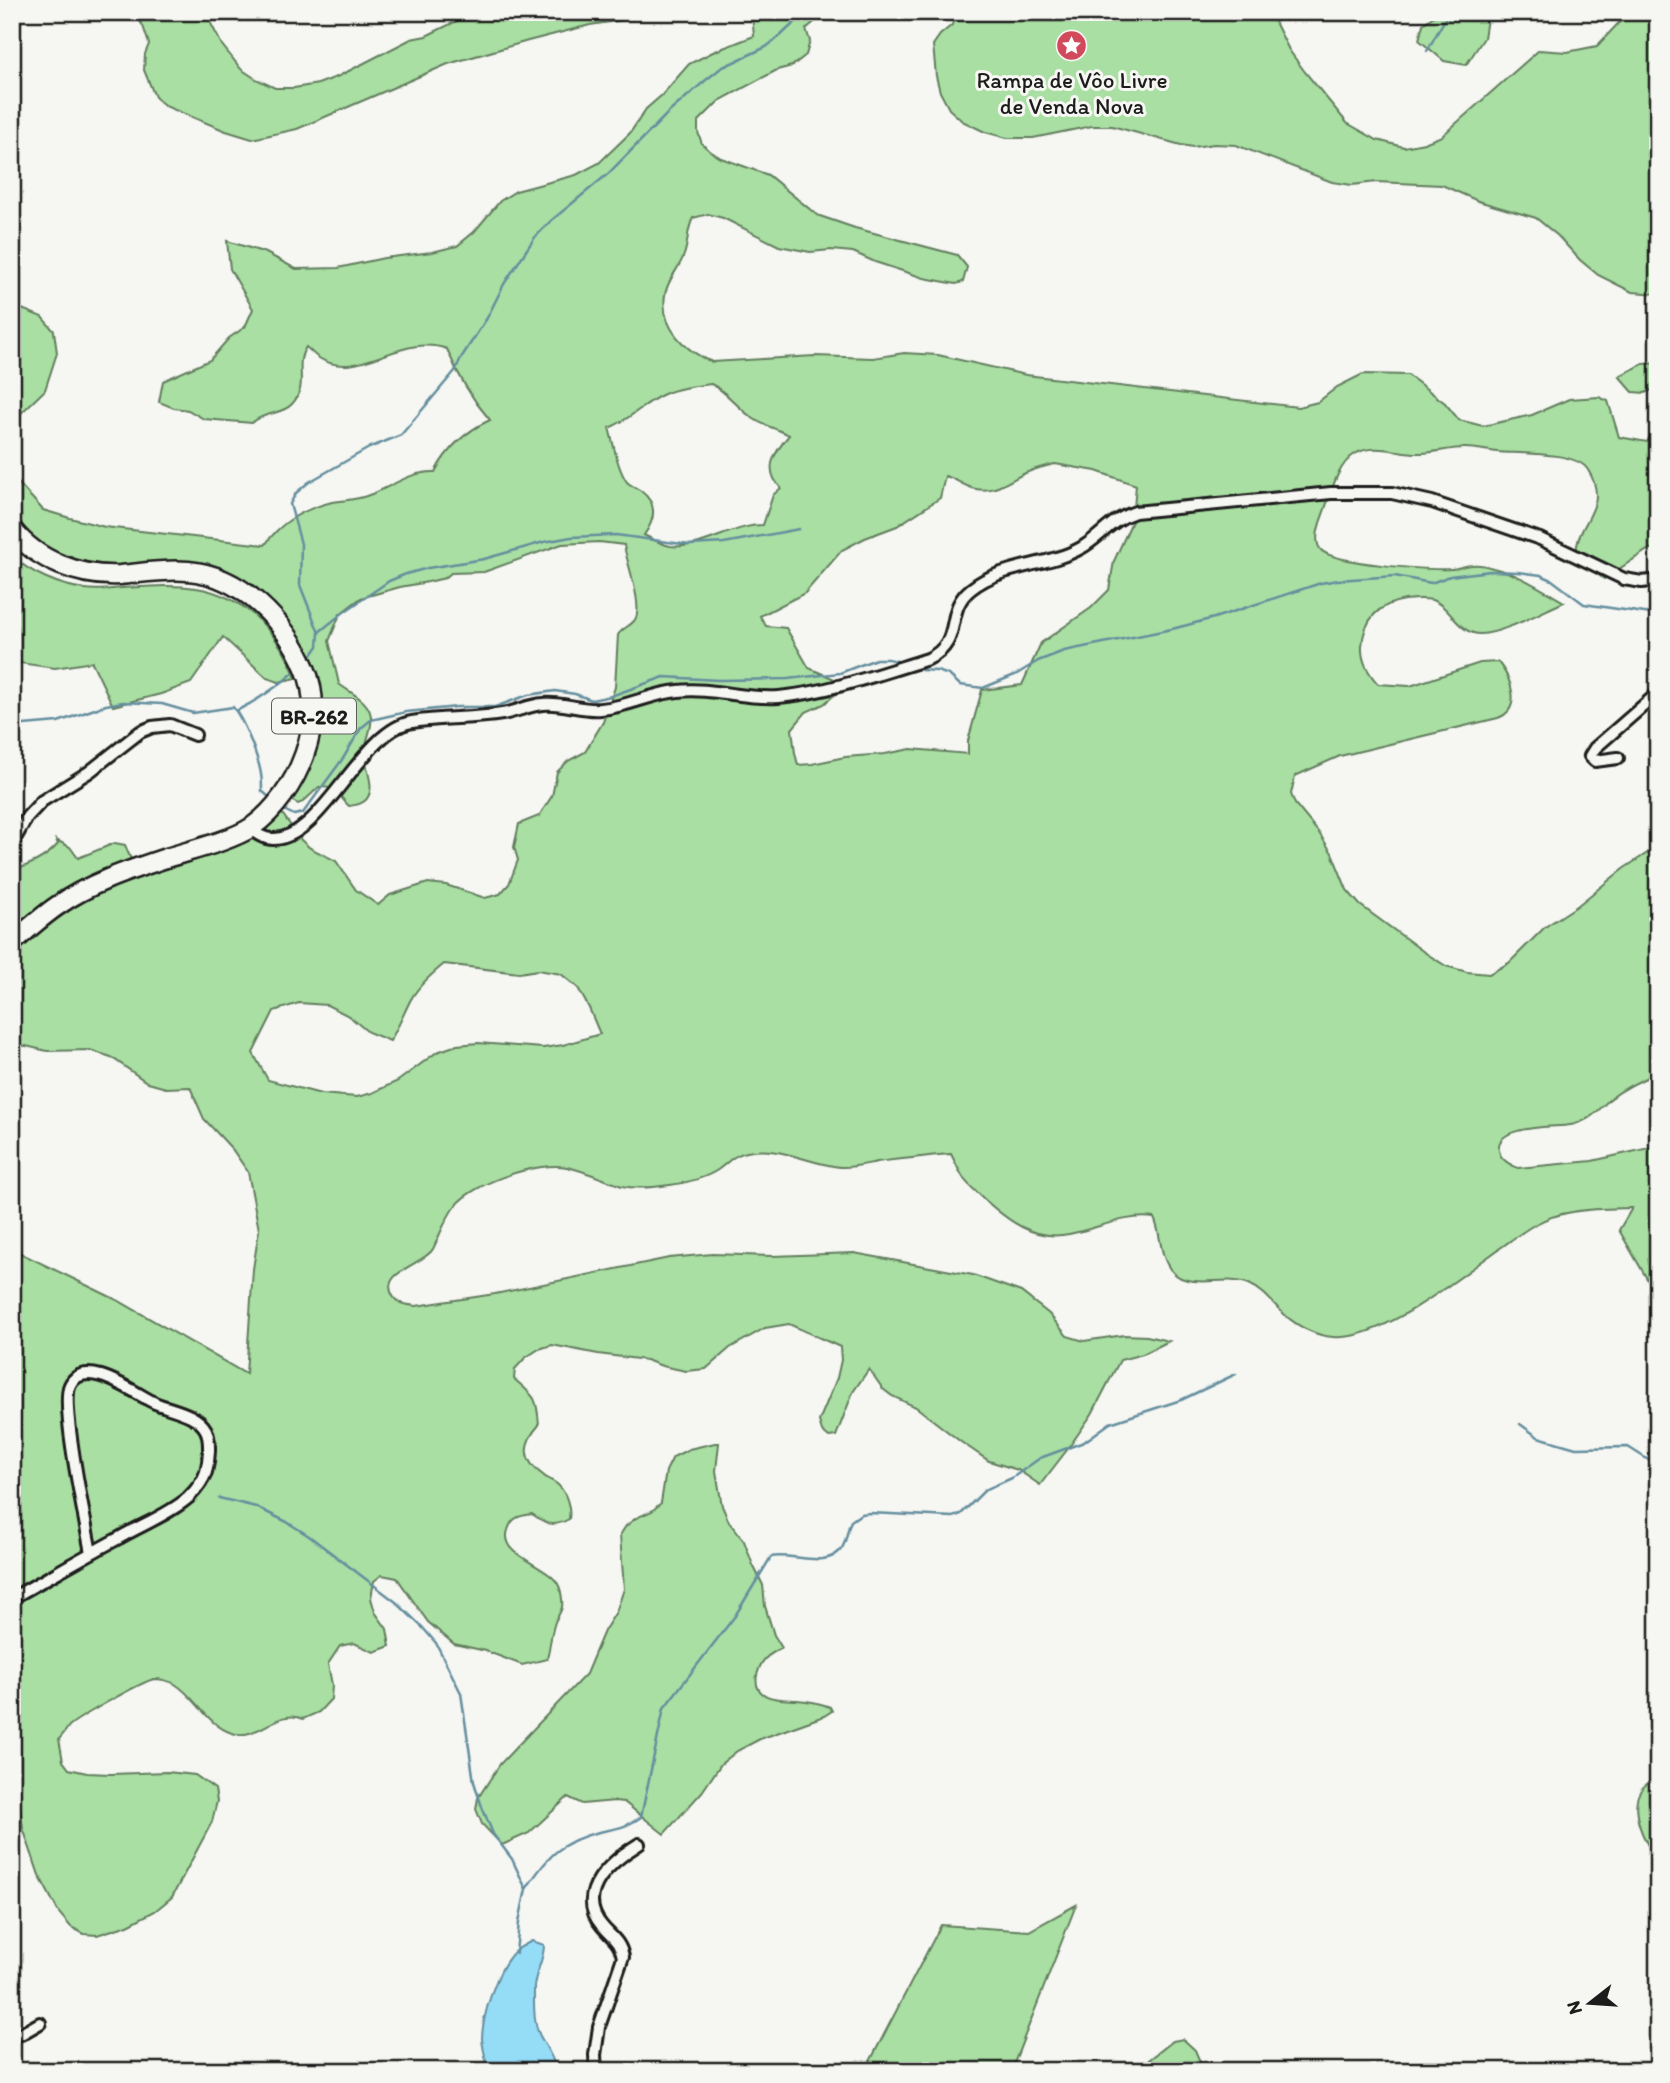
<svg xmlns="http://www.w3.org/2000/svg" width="1670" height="2083" viewBox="0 0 1670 2083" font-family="Itim,sans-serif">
	<rect width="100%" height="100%" fill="#f6f6f2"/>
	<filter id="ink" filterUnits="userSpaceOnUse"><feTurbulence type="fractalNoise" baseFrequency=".0143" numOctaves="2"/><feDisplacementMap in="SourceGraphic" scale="14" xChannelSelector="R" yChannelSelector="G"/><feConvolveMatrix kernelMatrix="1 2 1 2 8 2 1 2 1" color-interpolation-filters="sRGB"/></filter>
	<g filter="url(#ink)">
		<!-- green -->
		<path fill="#a9dfa2" stroke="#627e5f" stroke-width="2" fill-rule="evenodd" d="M134 12H205L222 45 241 69 256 79 275 88H294L318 84 339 76 411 39 426 36 475 12H697L643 17 590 25 528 41 448 64 297 129 252 139 226 131 165 106 155 97 144 70 145 54 149 44 143 26Z
			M750 12H826L806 29 810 41 806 55 792 66 777 70 719 101 698 122V132L702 144 710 151 721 158 768 175 817 215 855 228 957 255 967 267 963 282 956 284 924 278 875 262 853 252 831 250 810 252 779 246 723 218 708 214 693 218C686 232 689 241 684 255 679 269 667 280 665 295 660 327 685 351 712 362L815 356 873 358 904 353 938 355 1026 375 1298 407 1318 402 1337 387 1363 374 1408 375 1445 403 1459 420 1483 426 1532 415 1569 399 1599 397 1608 401 1619 437 1647 442 1652 433 1658 431V546L1646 551 1604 579 1577 559C1571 524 1613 510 1588 470 1577 451 1518 454 1497 452 1487 451 1476 448 1465 448 1450 448 1434 453 1418 453 1398 453 1373 443 1355 454 1338 464 1331 492 1325 509 1321 520 1312 540 1321 550 1334 564 1429 570 1451 569 1458 569 1465 565 1472 565 1478 564 1487 566 1493 568 1520 574 1541 589 1564 602 1543 611 1500 635 1479 634 1458 633 1450 606 1432 600 1423 598 1414 599 1405 600 1379 604 1364 619 1362 646 1361 661 1368 673 1378 684L1410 686 1480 663 1498 662C1511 678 1523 709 1498 718L1340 756 1295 776 1291 794 1295 804 1319 833 1332 853 1347 890 1360 905 1424 952 1446 966 1467 972 1489 974 1509 963 1545 927 1577 906 1623 869 1658 846V1073C1640 1080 1625 1087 1610 1099 1601 1107 1596 1115 1585 1120 1580 1122 1575 1125 1570 1125 1555 1128 1495 1124 1499 1150 1500 1160 1511 1165 1518 1168L1592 1161 1658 1146V1298L1619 1230 1632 1208C1600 1209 1563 1208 1534 1225 1483 1255 1392 1342 1333 1337 1316 1336 1297 1326 1285 1315 1273 1304 1265 1291 1249 1284 1223 1273 1182 1295 1167 1264 1159 1249 1161 1233 1154 1218 1124 1214 1098 1229 1069 1234 1034 1241 1008 1221 983 1198 977 1192 969 1186 964 1179 959 1171 955 1162 951 1154 926 1156 902 1159 877 1162 866 1164 852 1168 840 1167 808 1164 779 1145 747 1152 732 1155 727 1164 716 1171 703 1179 684 1183 670 1185 656 1187 636 1189 622 1186 604 1180 586 1171 567 1167 538 1161 473 1183 455 1206 445 1219 440 1235 433 1249 425 1264 378 1272 393 1296 397 1304 407 1305 416 1306L495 1294 669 1258 712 1254 773 1256 854 1253 973 1275 1021 1292 1049 1314 1067 1336 1084 1341 1124 1335 1147 1336 1169 1341 1143 1354 1120 1360 1092 1414 1067 1450 1040 1485 1018 1470 989 1461 961 1442 916 1407 892 1396 883 1389 869 1369 853 1392 836 1436 829 1437 822 1431 819 1421 837 1378 841 1360 840 1347 789 1324 765 1328 730 1348 706 1369 686 1371 662 1366 646 1360 598 1354 552 1345 539 1349 525 1358 515 1369 514 1379C535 1397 537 1397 539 1425 522 1444 522 1460 543 1475 547 1479 553 1481 557 1484 566 1492 571 1507 569 1519 553 1528 546 1524 532 1514 519 1516 512 1517 508 1530 499 1557 550 1565 559 1586 561 1590 563 1602 562 1607 561 1612 557 1617 555 1622 551 1633 550 1647 547 1659L522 1665 486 1651 454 1644 428 1622 397 1578 382 1575 374 1581 371 1598 375 1612 387 1629 390 1646 374 1652 354 1643 340 1646 328 1664 332 1685 331 1699 319 1712 303 1719C278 1707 259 1741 232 1733 207 1725 196 1697 175 1684 170 1681 160 1679 154 1679 143 1681 78 1718 69 1726 66 1730 63 1735 59 1739L63 1761 69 1769 87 1773 111 1774 167 1772 195 1775 215 1789 217 1801 212 1822 172 1897 155 1911 128 1925 97 1935 84 1934 71 1927 59 1913 39 1875 23 1828 18 1792 15 1784H12V1249L119 1301 246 1374 253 1269 259 1230 248 1172 232 1149 204 1119 190 1087 166 1088 148 1083 111 1057 90 1050 47 1051 26 1046 12 1045V955C44 929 73 904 110 888 168 864 235 858 281 812L301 840 310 848 336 861 356 890 378 905 390 895 428 883 446 885 485 898 500 894 509 884 518 860 514 847 519 824 539 816 552 796 557 772 568 761 585 752 603 722 615 687 618 635C622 628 629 627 634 621 645 609 626 561 624 545L599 542 562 544 484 572 451 573 445 578 428 582 400 587 361 598 340 614 329 641 339 684C349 692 366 699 370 712 375 727 364 740 365 755 365 767 375 786 368 797 364 804 356 805 349 806 336 794 339 787 319 787L303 802 298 804 291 800 304 778 313 755 311 668 229 580 98 574 12 533V476L43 510 70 518 105 527 265 545C281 521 304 509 332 502 345 500 357 500 369 495 392 487 410 471 435 472 447 449 466 431 490 420 471 398 458 376 447 349 400 332 358 383 319 358 314 355 310 350 306 347 293 365 310 385 292 404 282 415 263 412 252 423L204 419 188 410 174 408 159 402 163 381 210 360 229 338 245 327 253 309 230 269 227 241 266 253 296 269 338 268 384 258 432 252 457 246 474 232 500 201 516 191 576 175 599 163 630 133 646 109 662 95 689 64 713 52 754 36 752 16ZM711 384C728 392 738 409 754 419 764 426 778 429 789 435 775 452 762 469 781 488L773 495 763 525C731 525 702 550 670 546 661 544 652 539 644 535 655 520 658 504 641 491 637 488 631 486 627 482 617 468 614 444 609 428 630 420 643 404 662 395 677 388 695 386 711 384ZM1055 464 1096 471 1136 485 1133 519 1114 561 1109 590 1091 608 1041 643 1022 685 982 690 968 741V754L911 749 885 754 845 757 812 764 798 765 795 753 792 729 806 712 824 704 839 691V681L809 668 786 628 766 626 760 616 805 593 842 550 865 538 897 526 940 498 945 476C957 479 964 487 976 489 997 493 1010 479 1028 472 1037 468 1046 466 1055 464ZM444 964 519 973 538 970 561 974 578 988 589 1008 600 1034 563 1045 543 1048 478 1043 457 1045 437 1052 398 1081 372 1093 357 1097 321 1094 268 1080 253 1053 274 1011 299 1003 327 1005 349 1016 368 1032 390 1041C398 1028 403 1015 410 1001 418 986 432 974 444 964Z
			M956 12H1270L1289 50 1305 72 1347 123 1377 140 1404 147 1424 143 1442 136 1539 50 1567 52 1597 46 1629 12H1658V294L1632 292 1598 275 1580 260 1558 236 1536 218 1478 201 1442 185 1376 182 1352 185 1332 182 1236 145 1214 144 1193 147 1181 145 1112 126H1092L1033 138H1007L985 132 962 121 949 109 940 92 936 76 933 45 940 35 952 25Z
			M1439 12H1488L1484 38 1466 65 1444 61 1419 40 1423 24Z
			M12 305 42 317 54 331 57 353 45 390 12 422Z
			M1658 363V387L1645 393 1633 392 1619 376 1643 364Z
			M12 556C30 573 60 586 85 589 97 591 110 589 122 588 173 585 214 580 255 616 274 634 287 653 296 678L279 682 267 678 223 637 191 683 161 694 113 706 92 662 55 668 12 662Z
			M56 840 70 847 78 858 115 843 125 845 132 862C116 868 99 872 84 879 57 892 35 912 12 932V871C30 865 46 858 58 844Z
			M715 1443H719L716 1471 722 1506 729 1522 744 1541 753 1565 763 1585 765 1606 774 1635 782 1648C767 1655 761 1660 757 1675 752 1701 781 1699 797 1700 809 1701 820 1703 830 1707L832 1711 824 1716 760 1739 737 1751 721 1764 702 1792 664 1834 624 1802 615 1801 582 1804 568 1797 529 1833 502 1845 482 1824 476 1809 478 1798 500 1764 586 1674 604 1631 616 1612 624 1589 620 1535 626 1526 636 1518 652 1511 661 1503 666 1471 673 1457 689 1449Z
			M1658 1779V1860C1641 1840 1619 1789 1658 1779Z
			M1076 1905 1011 2071H865L941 1925 1029 1931Z
			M1183 2039 1195 2050 1204 2071H1135L1173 2041Z"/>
		<!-- water -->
		<path fill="#95dcf7" stroke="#658f9f" stroke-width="2" d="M532 1941 544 1945C544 1960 535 1973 534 1987 534 2003 533 2023 540 2036 547 2048 553 2057 557 2071H489C486 2060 483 2050 482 2039 482 2016 497 1969 514 1952 518 1948 526 1944 532 1941Z"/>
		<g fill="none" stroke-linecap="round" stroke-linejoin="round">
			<!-- stream -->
			<path stroke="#658f9f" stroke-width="2.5" d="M924 12 934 18
				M1427 51 1449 12
				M319 632 344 612 389 581 406 574 428 568 484 559 544 542 571 537 616 535 690 545 724 543 799 529
				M309 659 318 646 319 633 300 585 301 544 290 504 296 493 309 482 369 448 401 435 455 371 461 358 487 318 504 284 535 237 552 220 609 173 668 113 706 80 721 68 766 47 778 38 806 12
				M921 670 937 671 949 675 960 685 983 688 1017 674 1038 661 1064 651 1172 629 1214 618 1321 583 1338 580 1395 576 1431 583 1450 576 1490 571 1518 572 1541 575 1552 580 1584 604 1658 615
				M236 711C259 700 277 687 297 670
				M12 726 58 722 106 705 123 702 162 704 193 713 233 707C244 721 258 756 261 774 262 780 262 786 262 791L269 797
				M282 809 294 815 303 813 344 757 361 728 371 720 406 712 457 707H495L528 695 555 691 575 694 592 700 611 696 664 677 718 680 787 679 840 673 876 659H888L897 661
				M1520 1424 1538 1437 1576 1448 1628 1447 1658 1466
				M219 1498 256 1507 287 1522 309 1536 396 1602 423 1628 436 1643 461 1693 474 1782 482 1807 493 1834 512 1859 526 1889 519 1922 516 1953
				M526 1889C547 1857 561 1841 599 1832 617 1828 625 1828 641 1817L664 1708 735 1616 771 1557C791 1552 828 1570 842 1548 847 1540 847 1529 851 1521L861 1514 870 1513 953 1517 961 1514 985 1490 1012 1478 1040 1458 1084 1442 1110 1423 1181 1400 1236 1374
				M12 2067 21 2071"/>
			<defs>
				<path id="minor" d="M1618 758 1595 761 1590 756 1595 748 1658 693
					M250 829C257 834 264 839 273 839 323 839 361 730 412 722 442 717 472 719 502 714 516 712 529 705 543 704 563 702 582 711 601 709 628 707 652 693 678 691 712 687 746 700 779 697 830 692 879 674 928 659 965 641 943 611 971 589 1002 564 1047 567 1081 548 1102 536 1110 520 1135 512L1331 493H1392L1432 502 1540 539 1624 579 1642 582 1658 580
					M12 844 27 817 42 801 89 772 140 732 152 727 170 725 195 735
					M12 1598C48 1578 83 1557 119 1538 141 1525 168 1515 188 1498 195 1491 203 1482 206 1472 209 1461 211 1441 206 1430 197 1413 171 1410 155 1403 137 1395 85 1355 70 1385 60 1404 86 1524 91 1553
					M12 2036 21 2034 40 2023
					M596 2071 595 2055 599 2027 623 1957C620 1941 611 1937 602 1926 573 1892 613 1860 639 1844"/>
				<path id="trunk" d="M12 529C37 561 80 577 120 575 142 573 166 569 188 571 241 575 286 622 305 668 328 720 298 794 252 827 231 841 188 851 163 859 127 871 88 884 57 906 41 917 27 930 12 943"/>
			</defs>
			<!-- minor casing -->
			<use href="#minor" stroke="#1c1c1c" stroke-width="16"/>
			<!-- trunk casing -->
			<use href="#trunk" stroke="#1c1c1c" stroke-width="23"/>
			<!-- minor -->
			<use href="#minor" stroke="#f6f6f2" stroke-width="10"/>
			<!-- trunk -->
			<use href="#trunk" stroke="#f6f6f2" stroke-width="18"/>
		</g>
	</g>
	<!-- icons -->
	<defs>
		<symbol id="sight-disc" viewBox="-11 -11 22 22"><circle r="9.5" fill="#d1495b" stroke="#f6f6f2"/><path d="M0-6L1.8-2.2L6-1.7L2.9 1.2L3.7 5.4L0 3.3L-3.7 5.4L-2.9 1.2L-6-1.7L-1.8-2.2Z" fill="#fff"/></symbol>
	</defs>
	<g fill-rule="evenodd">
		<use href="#sight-disc" x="1054" y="28" width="35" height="35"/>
	</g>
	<g text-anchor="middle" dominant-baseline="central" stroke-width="6" stroke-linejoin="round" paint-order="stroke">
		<!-- shield labels -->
		<rect fill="#f6f6f2" stroke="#5d5d5c" stroke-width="2" x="272" y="698.5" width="84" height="35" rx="5"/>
		<g font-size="21" font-weight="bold" fill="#1c1c1c">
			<text x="314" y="716">BR-262</text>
		</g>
		<!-- poi labels -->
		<g font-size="23" fill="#1c1c1c" stroke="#f6f6f2">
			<text x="1072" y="80">Rampa de Vôo Livre<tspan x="1072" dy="26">de Venda Nova</tspan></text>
		</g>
	</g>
	<!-- margin -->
	<rect width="1670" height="2083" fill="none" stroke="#f6f6f2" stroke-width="42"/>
	<rect x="21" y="21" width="1628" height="2041" fill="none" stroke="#1c1c1c" stroke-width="2.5" filter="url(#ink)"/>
	<!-- north arrow -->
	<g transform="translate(1590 2003) rotate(253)" stroke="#f6f6f2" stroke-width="5" paint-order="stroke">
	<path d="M0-5L12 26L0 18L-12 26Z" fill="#1c1c1c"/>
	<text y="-10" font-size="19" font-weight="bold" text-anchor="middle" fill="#1c1c1c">N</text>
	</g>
</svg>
